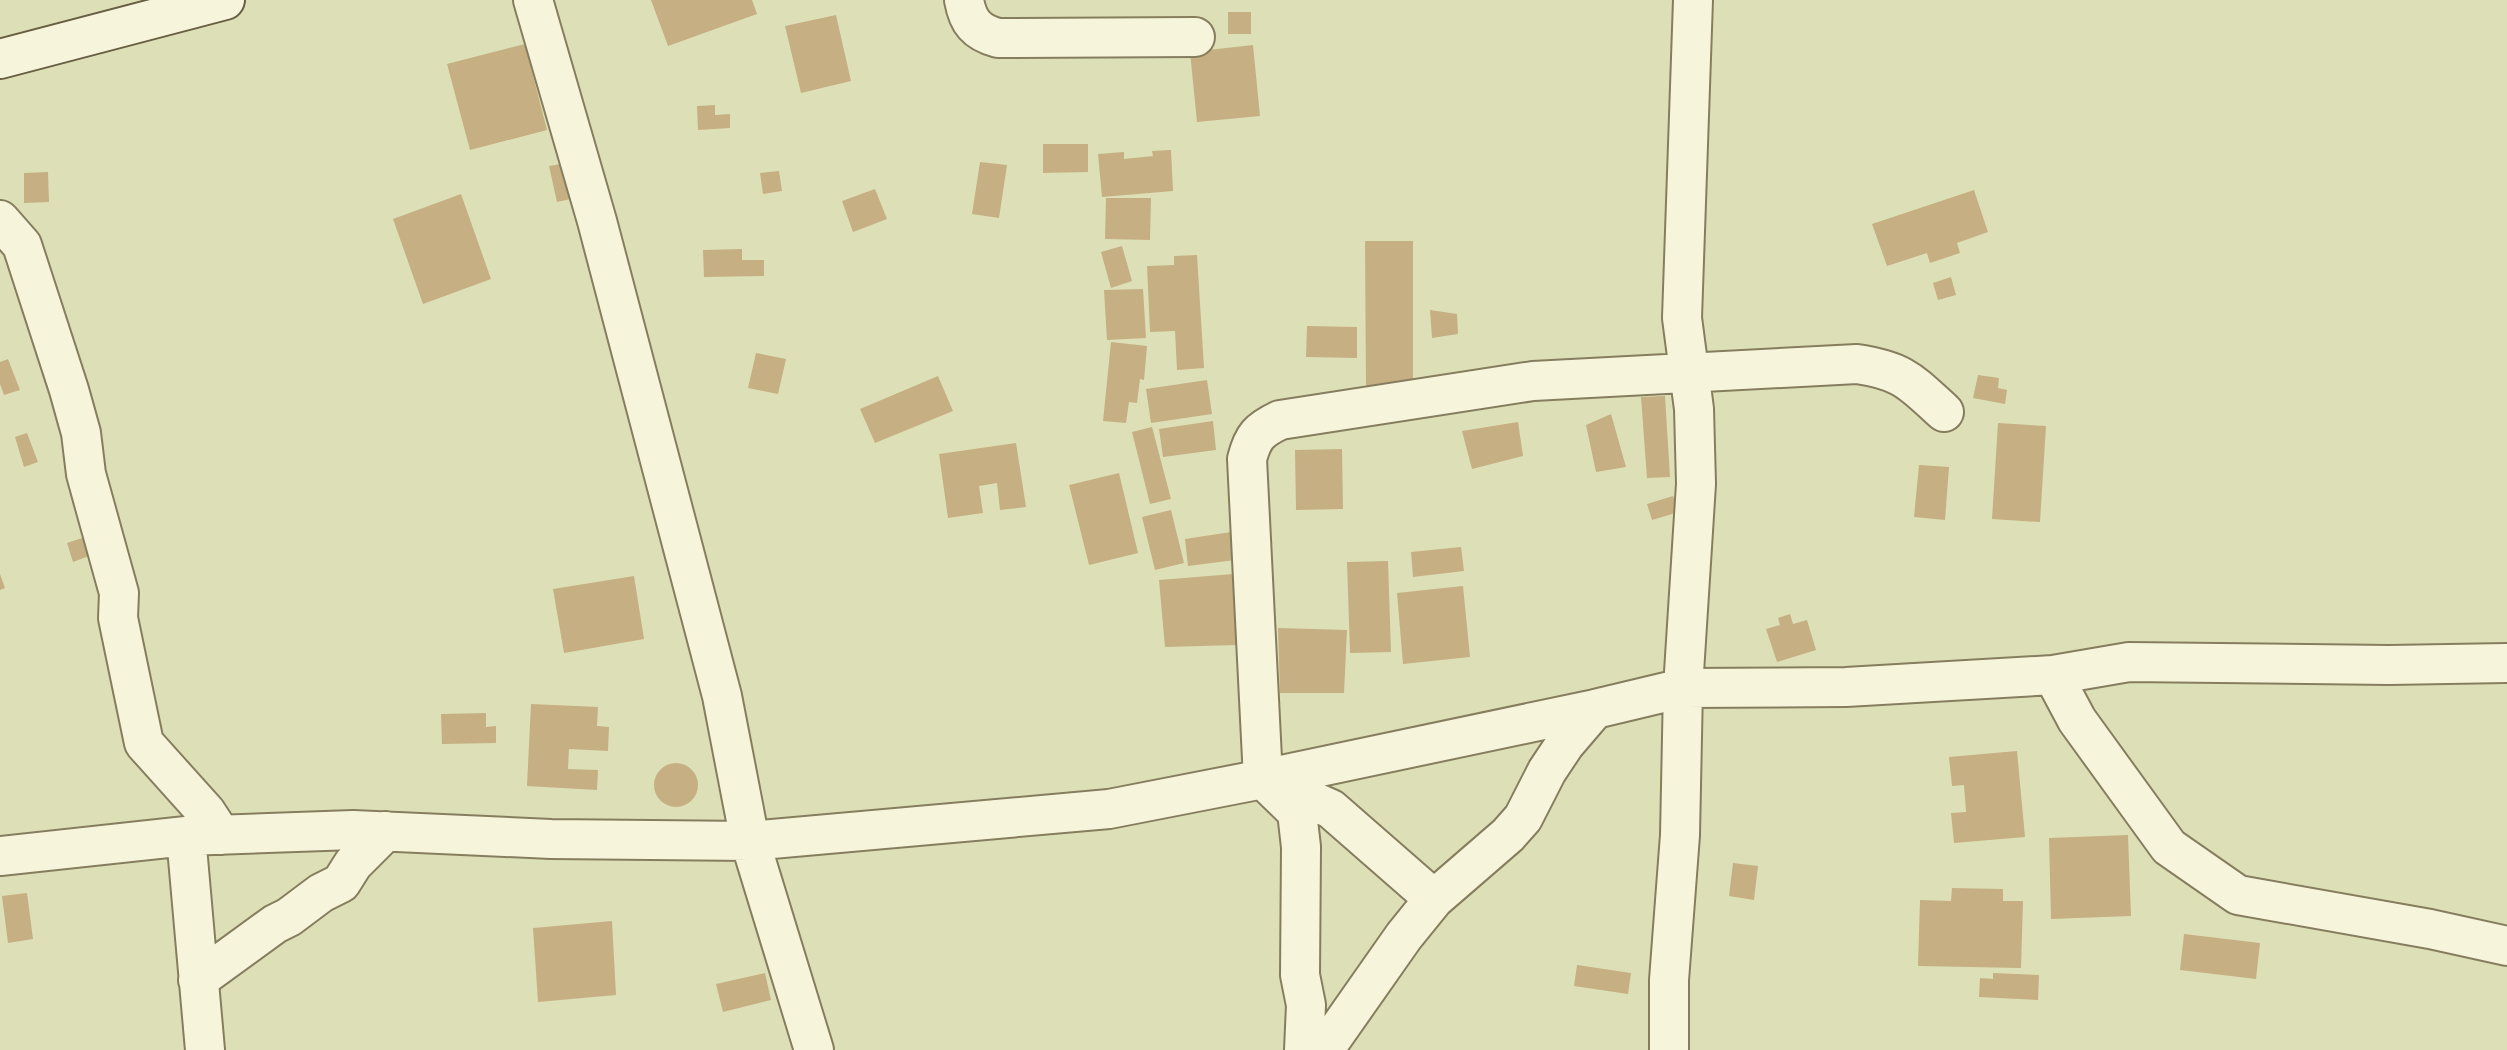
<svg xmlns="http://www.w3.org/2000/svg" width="2507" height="1050" viewBox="0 0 2507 1050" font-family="Lora,serif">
	<rect width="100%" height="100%" fill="#ebe9c9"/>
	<!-- farmland -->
	<path fill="#dde0b7" d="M0 0H2507V1050H0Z"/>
	<!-- building -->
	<path fill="#c6af82" d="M651 0H752L757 14 668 46Z
		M1228 12H1251V34H1228Z
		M836 15 851 81 801 93 785 26Z
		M525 44 547 130 470 150 447 64Z
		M1253 45 1260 116 1197 122 1190 52Z
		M715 105V115L730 114V128L698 130 697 106Z
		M1043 144H1088V172L1043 173Z
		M1171 150 1173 191 1102 197 1098 154 1124 152V159L1153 156 1152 151Z
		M980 162 1007 165 999 218 972 214Z
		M567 163 575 198 557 202 549 166Z
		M779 171 782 191 763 194 760 173Z
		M48 172 49 202 24 203V173Z
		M875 189 887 219 853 232 842 201Z
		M1974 190 1988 232 1957 243 1960 253 1930 263 1927 253 1887 266 1872 224Z
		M461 194 491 279 423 304 393 219Z
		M1106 198H1151L1150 240 1105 239Z
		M1365 241H1413V386L1366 387Z
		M1122 246 1132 281 1111 288 1101 252Z
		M742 249V260H764V276L704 277 703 250Z
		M1197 255 1204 368 1177 370 1175 331 1150 332 1147 266 1174 265V256Z
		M1951 277 1956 295 1938 300 1933 283Z
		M1143 289 1146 338 1107 340 1104 290Z
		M1430 310 1457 314 1458 334 1432 338Z
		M1307 326 1357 327V358L1306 357Z
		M1111 342 1147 346 1144 380 1140 379 1137 403 1129 402 1126 423 1103 421Z
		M756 353 786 359 778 394 748 388Z
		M8 359 20 390 4 395 0 384V362Z
		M1978 375 1999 378 1998 388 2007 390 2005 404 1973 398Z
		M938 376 953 411 875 443 860 409Z
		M1207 380 1212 414 1151 423 1146 389Z
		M1665 396 1670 477 1647 478 1641 397Z
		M1611 414 1626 467 1596 472 1586 425Z
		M1213 421 1216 450 1163 457 1159 429Z
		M1518 422 1523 456 1472 469 1462 431Z
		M1998 423 2046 426 2040 522 1992 519Z
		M1152 427 1171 499 1150 504 1132 432Z
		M27 433 38 462 24 467 15 437Z
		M1016 443 1026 507 1000 510 997 483 979 486 983 513 948 518 939 454Z
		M1342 449 1343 509 1296 510 1295 450Z
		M1919 465 1949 467 1945 520 1914 517Z
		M1119 473 1138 553 1089 565 1069 485Z
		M1673 496 1679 512 1652 520 1647 504Z
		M1171 510 1184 563 1155 570 1142 517Z
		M1231 532 1235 560 1188 566 1185 539Z
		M82 538 89 556 73 562 67 543Z
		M1461 547 1464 571 1413 577 1411 552Z
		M1388 561 1391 652 1350 653 1347 562Z
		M0 574 5 588 0 590Z
		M1233 574 1238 645 1165 647 1159 580Z
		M634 576 644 639 564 653 553 589Z
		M1463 586 1470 657 1403 664 1397 593Z
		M1790 614 1793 624 1807 620 1816 650 1777 662 1766 629 1780 625 1778 618Z
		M1278 628 1347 630 1344 693H1280Z
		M531 704 598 707 597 726 609 727 608 751 569 749 568 769 598 770 597 790 527 786Z
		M486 713V727L496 726V743L442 744 441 714Z
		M2017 751 2025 837 1954 843 1951 813 1966 812 1964 785 1952 786 1949 757Z
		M654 785a22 22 0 1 1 44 0a22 22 0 1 1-44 0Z
		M2128 835 2131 916 2051 919 2049 838Z
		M1733 863 1758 866 1754 900 1729 896Z
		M1952 888 2003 889V901H2023L2021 968 1918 966 1920 900 1951 901Z
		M27 893 33 939 8 943 2 896Z
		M612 921 616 995 538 1002 533 928Z
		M2184 934 2260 943 2256 979 2180 970Z
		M1577 965 1631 973 1628 994 1574 986Z
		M765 973 771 1000 723 1012 716 984Z
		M1993 973 2039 975 2038 1000 1979 997 1980 978 1993 979Z"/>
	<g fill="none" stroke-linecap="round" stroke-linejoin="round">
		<defs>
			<path id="street" d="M533 0 597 221 722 696 750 841 814 1050
				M964 0C968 22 976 32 998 38L1195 37
				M0 220 22 245 69 390 81 433 86 474 119 593 118 618 144 743 206 812 221 835
				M2053 675 2077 720 2169 847 2238 895 2430 929 2507 946
				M1275 784 1331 809 1434 899
				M186 836 205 1050
				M0 856 186 836 353 830 551 839 750 841 1109 809 1263 779 1595 709 1683 688 1846 687 2053 675 2129 662 2389 665 2507 663
				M198 980 275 924 289 917 321 893 341 883 353 864 386 831
				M1304 1050 1306 1005 1300 975 1301 847 1297 812 1263 779 1247 459C1253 436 1259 430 1280 420L1533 381 1857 364C1904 371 1911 382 1944 412
				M1324 1050 1404 936 1434 899 1508 835 1523 818 1547 771 1565 744 1595 709
				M1669 1050V980L1680 835 1683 688 1696 484 1694 409 1682 318 1693 0"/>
			<path id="secondary" d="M0 59 225 0"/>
		</defs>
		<!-- street casing -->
		<use href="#street" stroke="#867d5f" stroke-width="42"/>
		<!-- secondary casing -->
		<use href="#secondary" stroke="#685e42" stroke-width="42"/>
		<!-- street -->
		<use href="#street" stroke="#f6f5dc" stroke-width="38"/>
		<!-- secondary -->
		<use href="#secondary" stroke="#f6f5dc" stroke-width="38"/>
	</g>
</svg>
